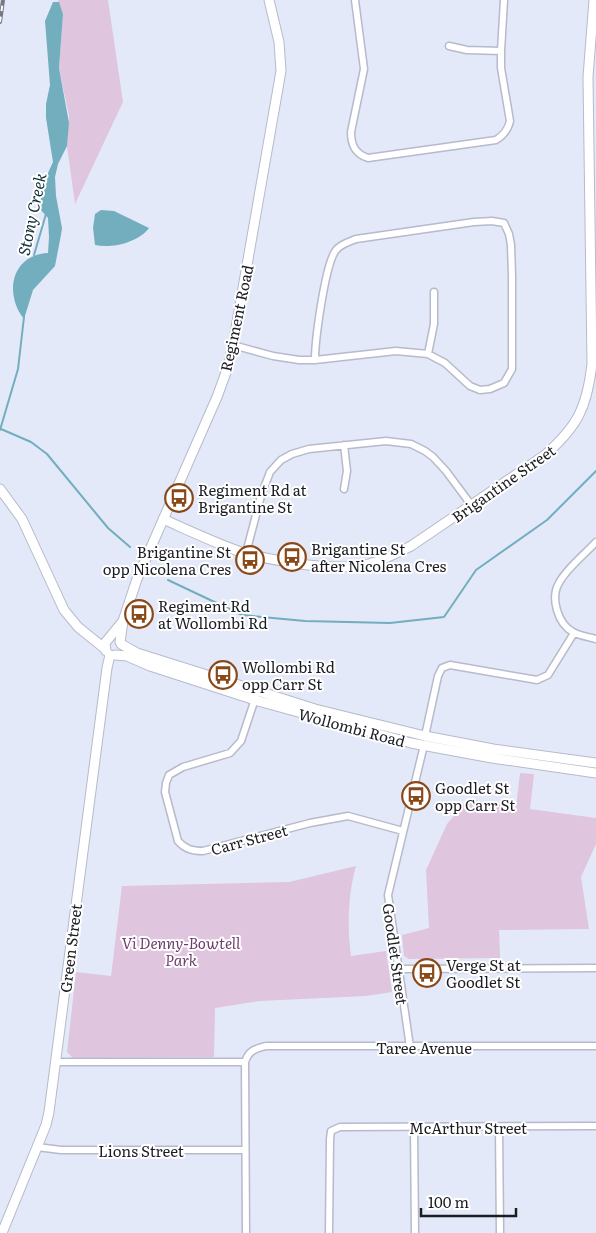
<svg xmlns="http://www.w3.org/2000/svg" width="596" height="1233" viewBox="0 0 596 1233" font-family="Literata,serif">
	<rect width="100%" height="100%" fill="#e4e9f9"/>
	<!-- green -->
	<path fill="#dfc5dd" d="M58 0H108L123 102 75 204 67 146 69 116 59 68 63 14Z
		M520 773 534 774 530 809 596 818V844L581 877 589 929 499 930 500 958 409 959 404 956 402 935 429 928 426 870 447 824 468 799 516 807Z
		M356 866C348 894 347 927 351 956L386 951 392 992 366 996 260 1001 215 1008 214 1057 73 1058 67 1052 76 972 111 976 122 886 289 882Z"/>
	<!-- water -->
	<path fill="#72aebe" d="M53 2H59L63 14 59 68 69 123 67 146 58 164 55 177 56 196 62 228 61 235 55 266 33 290 24 319C4 294 11 255 48 253L49 237 48 218 40 209 42 186 53 162 46 118V104L50 85 45 21Z
		M101 210 114 211 149 228C139 242 112 249 95 245L93 228 95 214Z"/>
	<g fill="none" stroke-linecap="round" stroke-linejoin="round">
		<!-- stream -->
		<path stroke="#72aebe" stroke-width="2" d="M34 255 46 214
			M1 429 31 442 47 454 108 528 130 547
			M0 430 18 369 24 317
			M168 580 242 615 305 621 390 623 444 617 476 570 547 520 596 471"/>
		<defs>
			<path id="street" d="M355 0 364 69 351 132C351 145 355 154 368 158L496 140C504 135 508 130 510 121L501 68V51L504 0
				M449 46 467 50 501 51
				M233 345 273 356 299 360H315L396 351 428 354 445 363 470 386 480 390 490 389 504 383 512 369V276L511 245 509 234 504 223 492 221 474 222 356 239C349 242 341 244 336 250 325 264 315 340 315 360
				M428 354 434 324V292
				M344 489 347 471 344 445
				M596 542C585 554 566 569 559 583 550 598 558 624 573 632 580 636 589 637 596 639
				M246 553 261 496 270 472 281 460 292 454 309 449 386 441 411 444 425 451 433 457 446 471 472 506
				M256 696 241 741 230 753 183 767 169 775 166 783 165 792 178 841C185 849 192 851 203 851L310 823 348 816 403 831
				M425 736 438 676 442 668 450 665 537 680 548 675 574 633
				M398 969 596 968
				M410 1047 388 895 424 745
				M55 1062H245
				M414 1127 415 1233
				M499 1127 500 1233
				M37 1147 61 1150H245
				M246 1233 245 1062C249 1050 255 1049 266 1046H596
				M329 1233 330 1139 331 1131 340 1127 596 1126"/>
			<path id="secondary" d="M0 489 22 519 64 610 78 627 104 648
				M163 519C190 531 217 544 244 553 262 558 282 561 300 564 323 567 346 569 369 564 383 560 397 553 411 546L545 455C578 426 587 407 592 364L588 77 594 0
				M120 642 123 621 137 579 217 397 228 367 233 345 281 71 279 42 269 0
				M121 644 137 653 315 709 425 736 493 749 596 763
				M106 651 105 643 123 621
				M115 655 127 656 150 666 255 700 411 743 492 758 596 773
				M2 1233 46 1125 49 1112 107 668 110 655"/>
		</defs>
		<!-- street casing -->
		<use href="#street" stroke="#b6baca" stroke-width="9"/>
		<!-- secondary casing -->
		<use href="#secondary" stroke="#b6baca" stroke-width="11"/>
		<!-- street -->
		<use href="#street" stroke="#fff" stroke-width="6"/>
		<!-- secondary -->
		<use href="#secondary" stroke="#fff" stroke-width="9"/>
		<defs>
			<path id="rail" d="M0 22 3 0"/>
		</defs>
		<!-- rail casing -->
		<use href="#rail" stroke="#757882" stroke-width="4"/>
		<!-- rail -->
		<use href="#rail" stroke="#fff" stroke-width="2" stroke-dasharray="5.5" stroke-linecap="butt"/>
	</g>
	<!-- icons -->
	<defs>
		<symbol id="bus-ring" viewBox="-11 -11 22 22"><circle r="9.5" fill="#fff" stroke="#8a4817" stroke-width="1.5"/><path d="M-5-6H5V4H4V6H2V4H-2V6H-4V4H-5ZM-3.5-4V0h7V-4ZM-3.5 1.2v1.5H-2V1.2ZM2 1.2v1.5H3.5V1.2Z" fill="#8a4817"/></symbol>
	</defs>
	<g fill-rule="evenodd">
		<use href="#bus-ring" x="163" y="482" width="32" height="32"/>
		<use href="#bus-ring" x="276" y="541" width="32" height="32"/>
		<use href="#bus-ring" x="234" y="544" width="32" height="32"/>
		<use href="#bus-ring" x="123" y="598" width="32" height="32"/>
		<use href="#bus-ring" x="207" y="659" width="32" height="32"/>
		<use href="#bus-ring" x="400" y="780" width="32" height="32"/>
		<use href="#bus-ring" x="411" y="957" width="32" height="32"/>
	</g>
	<g text-anchor="middle" dominant-baseline="central" stroke-width="4" stroke-linejoin="round" paint-order="stroke">
		<!-- street labels -->
		<g font-size="15" fill="#1c1d23" stroke="#fff">
			<text transform="translate(236 318) rotate(-78)">Regiment Road</text>
			<text transform="translate(503 483) rotate(-35)">Brigantine Street</text>
			<text transform="translate(352 727) rotate(15)">Wollombi Road</text>
			<text transform="translate(249 839) rotate(-15)">Carr Street</text>
			<text transform="translate(70 948) rotate(-83)">Green Street</text>
			<text transform="translate(396 954) rotate(82)">Goodlet Street</text>
			<text x="424" y="1047">Taree Avenue</text>
			<text x="468" y="1127">McArthur Street</text>
			<text x="141" y="1150">Lions Street</text>
		</g>
		<!-- poi labels -->
		<g font-size="15" fill="#1c1d23" stroke="#fff" text-anchor="start">
			<text x="198" y="489">Regiment Rd at<tspan x="198" dy="17">Brigantine St</tspan></text>
			<text x="311" y="548">Brigantine St<tspan x="311" dy="17">after Nicolena Cres</tspan></text>
			<text x="231" y="551" text-anchor="end">Brigantine St<tspan x="231" dy="17">opp Nicolena Cres</tspan></text>
			<text x="158" y="605">Regiment Rd<tspan x="158" dy="17">at Wollombi Rd</tspan></text>
			<text x="242" y="666">Wollombi Rd<tspan x="242" dy="17">opp Carr St</tspan></text>
			<text x="435" y="787">Goodlet St<tspan x="435" dy="17">opp Carr St</tspan></text>
			<text x="446" y="964">Verge St at<tspan x="446" dy="17">Goodlet St</tspan></text>
		</g>
		<!-- park labels -->
		<g font-size="15" font-style="italic" fill="#6e3d6c" stroke="#fff">
			<text x="181" y="942">Vi Denny-Bowtell<tspan x="181" dy="17">Park</tspan></text>
		</g>
		<!-- water labels -->
		<g font-size="16" font-style="italic" fill="#112f37" stroke="#fff">
			<text transform="translate(31 214) rotate(-78)">Stony Creek</text>
		</g>
	</g>
	<!-- scale -->
	<path d="M421 1208v8h95v-8" fill="none" stroke="#1c1d23" stroke-width="2.5"/>
	<text x="428" y="1208" font-size="15" fill="#1c1d23" stroke="#ffffff" stroke-width="4" paint-order="stroke">100 m</text>
</svg>
